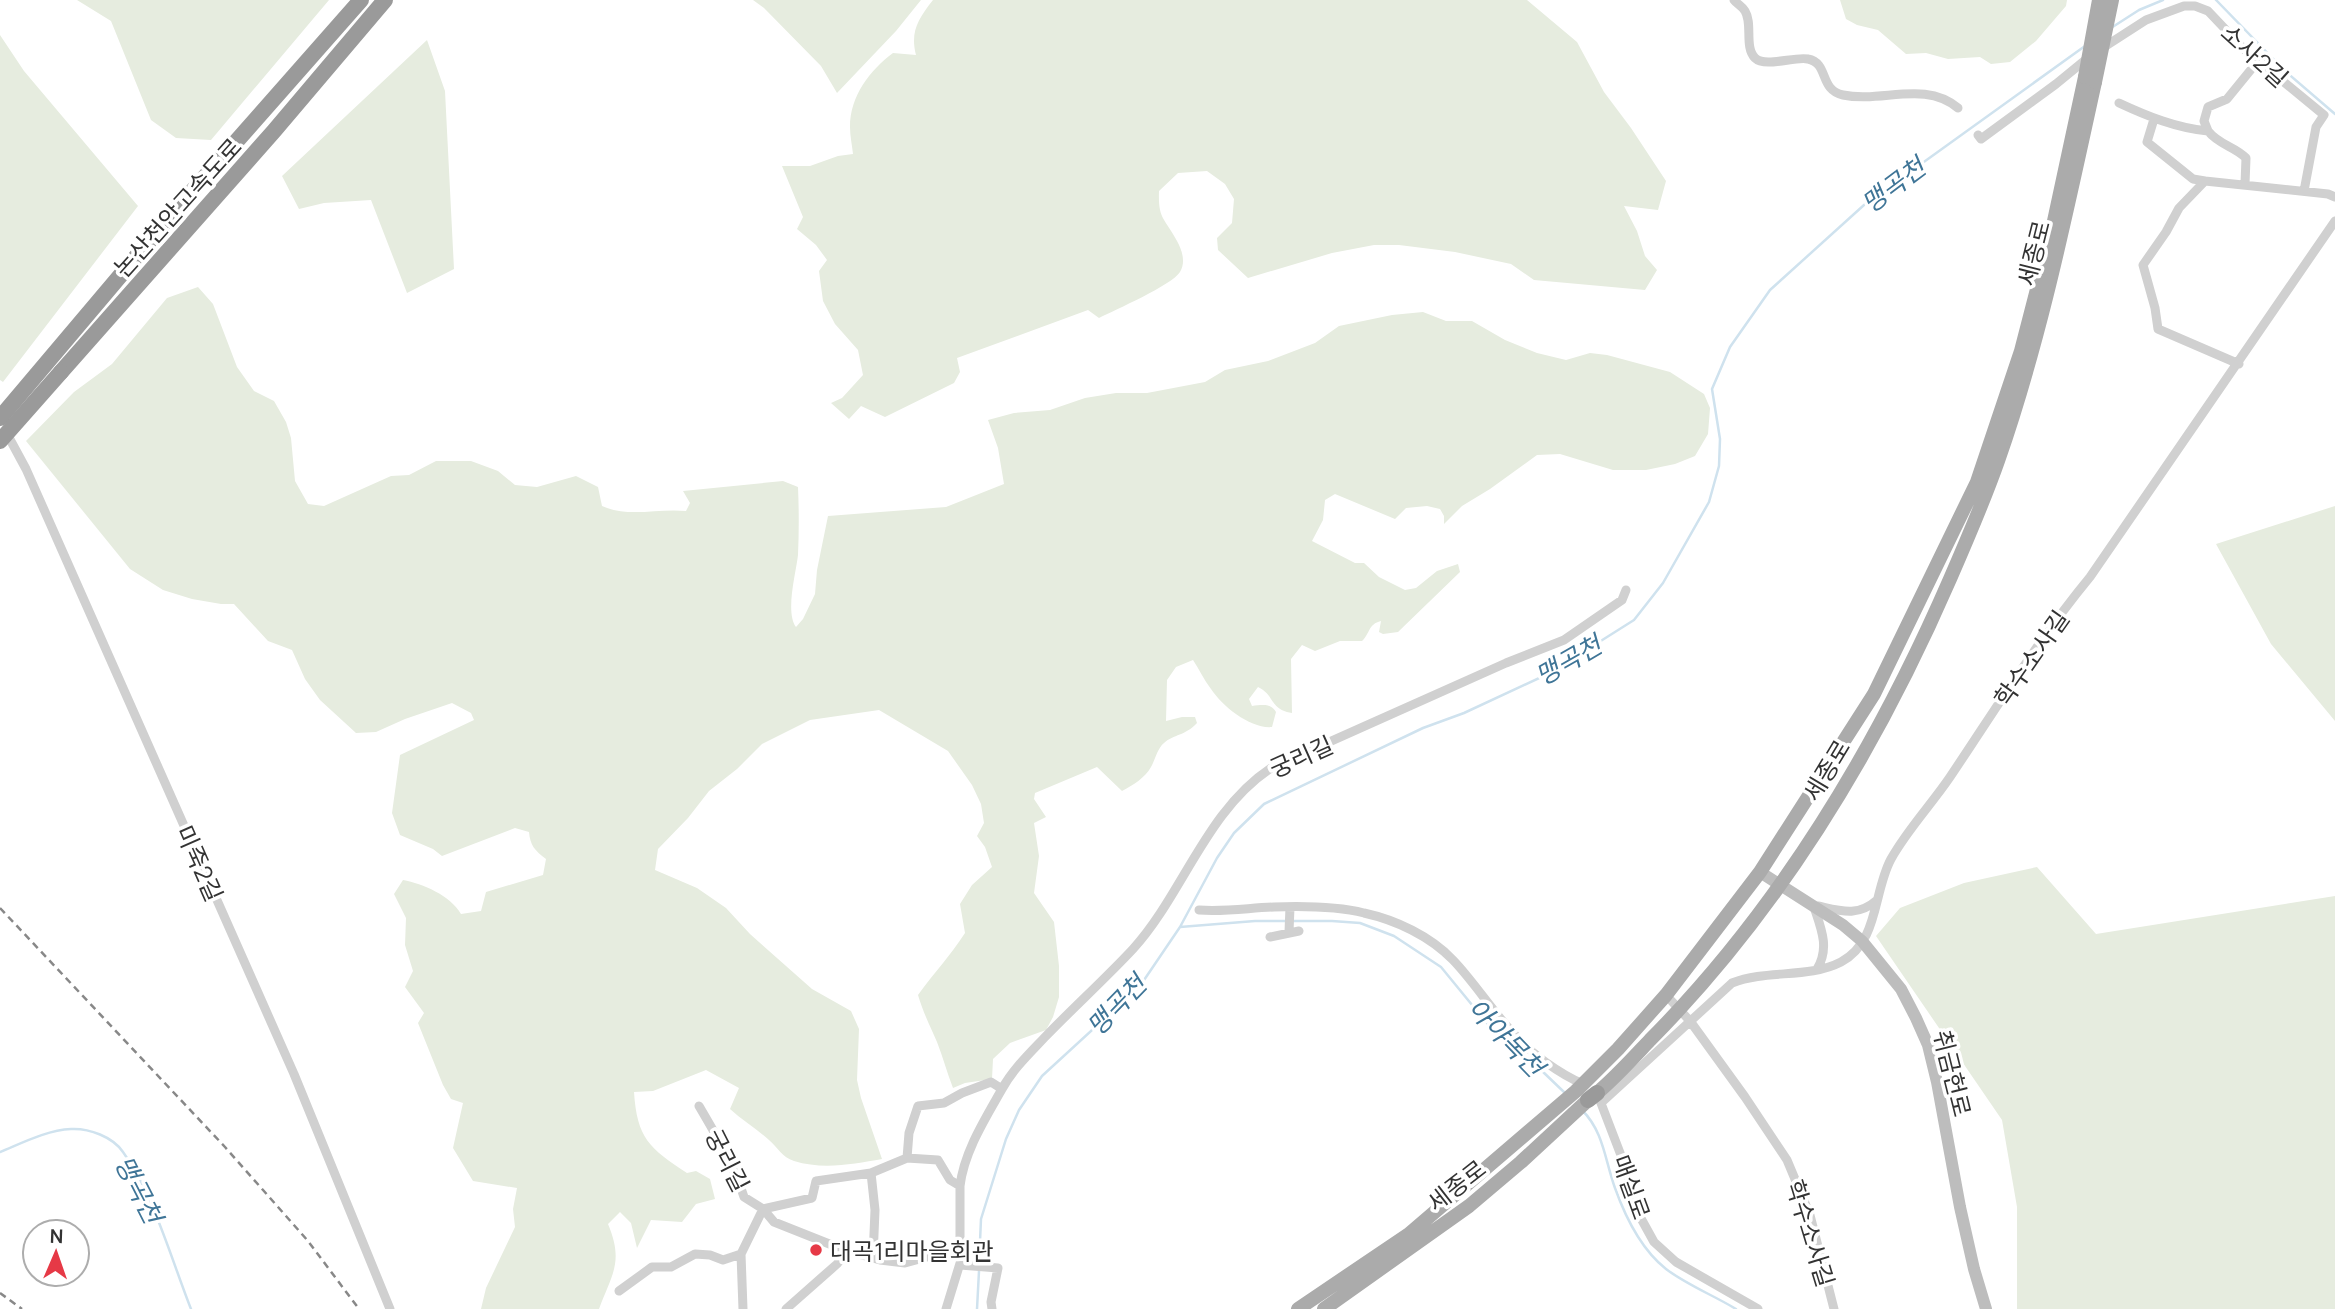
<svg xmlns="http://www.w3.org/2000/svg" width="2335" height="1309" viewBox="0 0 2335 1309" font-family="Manrope,'Noto Sans KR',sans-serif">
	<rect width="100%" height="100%" fill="#fff"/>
	<!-- green -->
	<path fill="#e6ecdf" d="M77 0H329L211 140 176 138 151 120 111 21Z
		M753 0H921L896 31 837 93 821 66 764 8Z
		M933 0H1527L1577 42 1604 92 1631 128 1666 181 1658 210 1624 206 1637 231 1645 256 1657 270 1645 290 1534 280 1511 264 1455 252 1399 245H1374L1332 253 1248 278 1218 250 1217 238 1232 223 1234 199 1225 184 1207 171 1178 173 1159 191C1158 219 1164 217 1177 241 1182 250 1186 262 1180 272 1172 285 1115 310 1099 318L1088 310 957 358 960 372 954 383 885 417 861 406 849 419 831 403 842 398 863 375 858 350 835 324 823 301 819 271 827 260 816 245 797 229 803 217 782 166H810L838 156 853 154C852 145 850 136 850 127 850 96 870 70 893 53L916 55C910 32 918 19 933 0Z
		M1840 0H2067L2066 6 2036 41 2010 62 1991 64 1980 57 1948 59 1926 53 1906 54 1878 30 1857 25 1846 19Z
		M0 35 24 71 138 206 3 382 0 380Z
		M427 40 445 91 454 269 407 293 371 200 324 203 299 209 282 176Z
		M198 287 213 304 237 367 254 391 274 401 286 422 291 438 295 481 308 504 324 506 391 476 409 475 436 461H471L498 471 515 485 537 487 576 476 598 487 602 506C628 518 658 508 686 511L690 503 683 491 783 481 798 487C799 510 799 532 798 555 796 573 785 612 796 627L803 619 815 594 817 570 828 516 946 507 1004 484 998 448 988 420 1014 413 1050 410 1085 398 1116 393H1147L1205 382 1225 370 1268 361 1315 343 1339 326 1392 315 1423 312 1446 321H1472L1505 340 1537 353 1566 360 1590 353 1607 355 1670 372 1704 394 1710 408 1708 434 1695 456 1675 464 1646 470H1613L1560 454 1537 455 1490 489 1462 506 1444 524V516L1440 509 1427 506 1406 508 1395 519 1335 494 1325 500 1323 520 1312 541 1355 563H1364L1379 577 1405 590 1416 588 1437 571 1458 564 1460 572 1398 632 1383 634 1379 632 1381 621C1368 624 1370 634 1362 641H1340L1315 651 1302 645 1291 659 1292 713C1269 709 1275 695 1258 687L1249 699 1252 706C1262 705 1271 703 1276 712L1272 727C1251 729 1223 707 1211 689 1204 680 1199 669 1193 660L1176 667 1167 680 1166 721 1182 717H1195L1197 723C1185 736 1174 734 1164 743 1157 749 1156 758 1151 767 1145 778 1133 785 1122 791L1097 767 1035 793 1034 799 1046 817 1034 823 1039 856 1034 893 1054 922 1059 966V997L1053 1017 1046 1030 1010 1043 993 1059 992 1079 965 1083 953 1088C947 1073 943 1057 937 1042 930 1026 923 1012 918 995 933 974 951 955 965 933L960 904 972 885 992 867 985 847 977 836 984 823 981 804 972 785 948 751 879 710 810 720 762 744 737 769 709 791 688 818 658 849 655 870 697 888 726 908 750 934 812 989 851 1011 859 1029 857 1080 861 1098 882 1159C854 1164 823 1170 794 1161 782 1157 778 1148 769 1140 757 1129 742 1120 730 1109L739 1088 706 1070 653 1091 634 1092C637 1138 649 1148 687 1173L696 1171 710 1179 715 1199 696 1204 682 1222 651 1220 637 1248 631 1223 620 1212 608 1224C624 1262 612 1274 599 1309H481L486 1288 515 1227 513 1209 517 1188 473 1181 453 1148 463 1103 451 1099 443 1085 418 1023 424 1013 405 987 413 971 405 945 406 918 394 894 403 880C423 884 450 895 461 914L481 911 486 892 543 875 546 859C535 851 530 845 529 832L515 828 442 856 433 849 400 835 392 813 400 755 474 720 471 713 452 703 405 719 376 732 356 733 320 700 305 679 292 650 268 641 234 604H221L192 599 163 590 130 569 26 441 74 392 112 364 167 298Z
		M2335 506V721L2271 644 2216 544Z
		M2037 867 2096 934 2335 896V1309H2017V1207L2002 1120 1876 936 1900 908 1964 883Z"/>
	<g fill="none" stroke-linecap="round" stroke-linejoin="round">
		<!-- stream -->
		<path stroke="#cfe2ee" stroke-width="2.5" d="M2216 0 2285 71 2335 114
			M2111 28 2139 10 2163 0
			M1180 927 1255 921H1332L1360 923 1394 936 1441 967 1495 1033 1541 1070 1565 1093
			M1582 1110C1604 1132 1605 1161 1615 1188 1625 1216 1642 1250 1666 1269 1687 1285 1713 1295 1736 1309
			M0 1152C22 1143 47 1130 71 1129 89 1128 113 1137 123 1152 153 1193 172 1261 191 1309
			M979 1264 981 1219 1006 1139 1019 1110 1042 1076 1140 986 1180 927 1217 858 1234 833 1264 804 1423 728 1464 713 1550 673 1634 620 1663 583 1709 502 1719 466 1720 439 1712 389 1730 347 1770 290 1864 205 2085 46
			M977 1309 979 1271"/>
		<!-- street -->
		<path stroke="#d0d0d0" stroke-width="9" d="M1734 0C1737 4 1742 6 1745 11 1753 24 1744 47 1755 58 1765 68 1795 56 1808 59 1829 63 1819 90 1843 95 1882 103 1925 80 1958 108
			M2101 49 2146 20 2184 6H2195L2208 11 2245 50 2324 115 2316 127 2304 191
			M2119 103C2147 116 2176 128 2208 131 2219 145 2234 146 2246 158L2245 184
			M2154 119 2147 142 2193 179 2205 181
			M2208 131 2204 121 2208 107 2227 99 2258 61
			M1978 135 1981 139 2056 84 2089 57
			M2239 364 2158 329 2155 308 2143 265 2166 232 2179 208 2205 181 2328 194 2335 197
			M6 432 26 469 294 1074 390 1309
			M1818 906C1841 911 1858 917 1877 900
			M1814 907C1821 928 1830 948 1817 969
			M1199 910C1225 912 1248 908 1274 907 1303 906 1336 906 1364 913 1396 920 1430 936 1453 960 1475 983 1492 1011 1514 1034 1530 1053 1560 1074 1583 1084
			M1289 932 1290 907
			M1270 937 1299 931
			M1666 995 1690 1021 1745 1097 1787 1160 1810 1215 1834 1309
			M1002 1089C1013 1069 1030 1053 1046 1036 1074 1007 1105 979 1133 949 1183 894 1206 811 1271 768L1506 663 1564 640 1622 600 1626 590
			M1599 1098 1627 1171 1638 1213 1654 1242 1676 1262 1758 1309
			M1601 1103 1732 983C1767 969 1808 979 1841 962 1879 942 1873 892 1891 859 1907 830 1931 805 1950 777 1995 710 2038 640 2090 577L2335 221
			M699 1106C716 1135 734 1165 744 1197L763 1209 774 1222 847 1251 880 1260 905 1263 960 1248 961 1260 946 1309
			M907 1158 909 1133 918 1106 944 1103 962 1093 991 1082 1002 1089C985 1119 964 1152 960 1186
			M871 1173 875 1210 873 1258
			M960 1265 998 1268 991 1302 992 1309
			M619 1291 652 1267H671L695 1254 710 1255 723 1260 741 1254
			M743 1309 741 1254 763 1209 812 1198 816 1181 871 1173 907 1158 938 1160 950 1180 960 1186V1248
			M786 1309 837 1264 847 1251"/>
		<!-- secondary -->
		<path stroke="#bdbdbd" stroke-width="12" d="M1760 872 1843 925 1862 941 1901 989 1916 1018 1928 1045 1937 1082 1960 1207 1974 1269 1986 1309"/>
		<!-- primary -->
		<path stroke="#ababab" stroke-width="14" d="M1597 1093C1616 1077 1633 1058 1650 1040 1780 909 1877 747 1950 579 1967 540 1984 501 1998 461 2041 338 2067 209 2095 82
			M1298 1309 1409 1234 1576 1091 1618 1049 1666 995 1760 872 1874 694 1977 482 2021 351 2051 235 2085 77
			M1324 1309 1469 1206 1521 1162 1588 1100"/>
		<!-- highway -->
		<path stroke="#9a9a9a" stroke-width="16" d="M61 372 274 131 385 0
			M0 418 174 212 361 0
			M1588 1100 1597 1093"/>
		<!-- rail -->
		<path stroke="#888" stroke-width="2.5" stroke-dasharray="7 5" stroke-linecap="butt" d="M0 908 225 1147 308 1241 359 1309
			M0 1293 22 1309"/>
		<!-- primary-bridge -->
		<path stroke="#ababab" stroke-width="14" d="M2085 77 2099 0
			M2095 82 2112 0"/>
		<!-- highway-bridge -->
		<path stroke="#9a9a9a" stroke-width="16" d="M0 441 61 372"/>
	</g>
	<!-- markers -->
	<circle fill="#e63946" stroke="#fff" stroke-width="2.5" cx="816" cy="1250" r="7"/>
	<g text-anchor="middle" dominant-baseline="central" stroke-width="7" stroke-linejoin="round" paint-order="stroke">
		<!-- street labels -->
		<g font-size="24" fill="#333" stroke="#fff">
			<text transform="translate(2255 55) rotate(42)">소사2길</text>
			<text transform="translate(177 207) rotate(-48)">논산천안고속도로</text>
			<text transform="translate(2033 253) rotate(-76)">세종로</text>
			<text transform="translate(2031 658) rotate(-55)">학수소사길</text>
			<text transform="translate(1301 756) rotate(-24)">궁리길</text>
			<text transform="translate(1826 770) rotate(-59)">세종로</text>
			<text transform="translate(200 863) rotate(66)">미죽2길</text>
			<text transform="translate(1953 1073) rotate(76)">취금헌로</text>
			<text transform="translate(728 1160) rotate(63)">궁리길</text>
			<text transform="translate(1456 1185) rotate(-38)">세종로</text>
			<text transform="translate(1632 1187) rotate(70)">매실로</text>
			<text transform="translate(1811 1233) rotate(73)">학수소사길</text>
		</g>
		<!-- poi labels -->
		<g font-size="24" fill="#333" stroke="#fff" text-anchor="start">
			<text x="830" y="1250">대곡1리마을회관</text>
		</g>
		<!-- water labels -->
		<g font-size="26" font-style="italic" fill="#3f7597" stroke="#fff">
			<text transform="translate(1893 185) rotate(-37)">맹곡천</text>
			<text transform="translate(1568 660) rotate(-30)">맹곡천</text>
			<text transform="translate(1116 1005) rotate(-46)">맹곡천</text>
			<text transform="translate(1506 1037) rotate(46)">아야목천</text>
			<text transform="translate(139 1189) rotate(63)">맹곡천</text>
		</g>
	</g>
	<!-- north arrow -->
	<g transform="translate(56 1253) rotate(2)"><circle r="33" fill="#ffffff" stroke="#adadad" stroke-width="2"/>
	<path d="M0-5L12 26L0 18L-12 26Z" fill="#e63946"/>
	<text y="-10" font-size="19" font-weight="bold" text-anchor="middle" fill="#333333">N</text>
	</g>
</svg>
